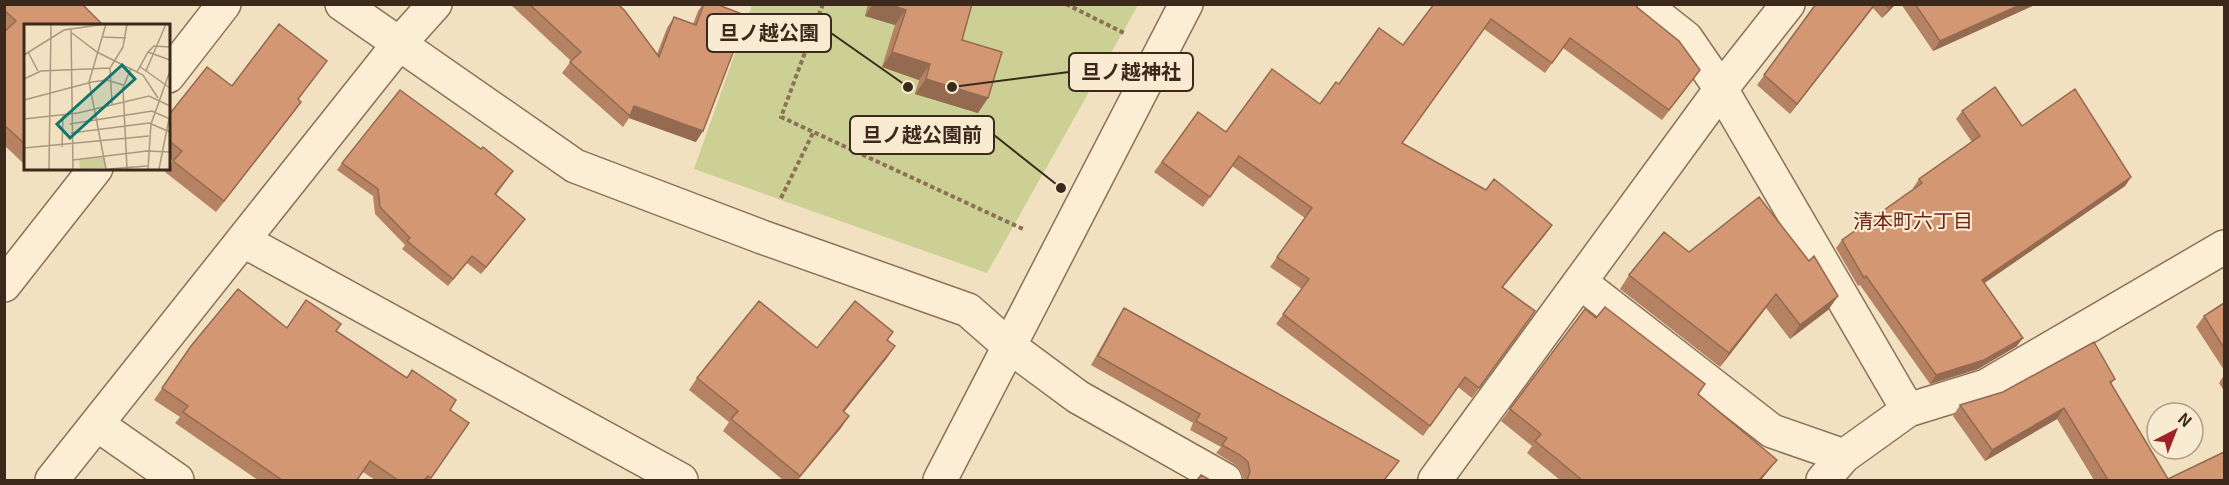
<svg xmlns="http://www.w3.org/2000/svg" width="2229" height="485" viewBox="0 0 2229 485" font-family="Georgia,'Noto Sans JP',serif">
	<rect width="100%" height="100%" fill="#f1e1c1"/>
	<!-- park -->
	<path fill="#ccd094" d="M752 5H1138L987 273 694 169Z"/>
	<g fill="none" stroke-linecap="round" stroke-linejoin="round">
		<defs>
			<path id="street" d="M342 4 575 166 762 237 968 310 1009 346 1078 397 1225 480
				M1643 4 1686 38 1721 89 1908 410
				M168 76 224 4
				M244 241 681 480
				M1580 282 1772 431 1844 456
				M4 285 96 168
				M98 425 177 480
				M52 480 398 45 435 4
				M940 480 1186 4
				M1435 480 1721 89 1788 4
				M1823 480 1844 456 1908 410 1986 386 2224 247"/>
		</defs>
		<!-- street casing -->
		<use href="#street" stroke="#8c7157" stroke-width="36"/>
		<!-- path -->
		<path stroke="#8c7157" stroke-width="4" stroke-dasharray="4.5 3" stroke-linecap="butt" d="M823 4 781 117 1023 229
			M1066 4 1124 33
			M781 198 814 131"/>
		<!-- street -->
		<use href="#street" stroke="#fbeed5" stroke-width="33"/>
	</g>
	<!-- wall -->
	<path fill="#b58263" d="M4 4 26 26V162L24 164 4 145Z
		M510 4H618L657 54 667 28 674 17 693 24 698 11 703 4H716L696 142 629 118 623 127 562 73 571 61Z
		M868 4H972L962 40 978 113 915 94 919 80 882 67 895 25 865 16Z
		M1434 4 1638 8 1700 70 1662 120 1563 48 1545 73 1484 29 1402 143 1486 190 1552 225 1503 287 1535 311 1472 398 1458 387 1423 436 1276 324 1302 289 1270 267 1305 218 1232 166 1203 207 1154 172 1198 112 1226 132 1320 104 1339 84 1403 45Z
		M1816 4H1896L1882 18 1873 8 1790 114 1757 85Z
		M1901 4H2037L1933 51Z
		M319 72 298 99 301 102 293 113 216 212 165 172 173 161 168 158V116L232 86Z
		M1962 111 2022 126 2131 177 2125 186 1984 283 2017 346 1978 369 1930 384 1860 285 1858 286 1836 248 1842 240 1914 189 1913 188 1919 179 1972 142 1956 119Z
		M342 163 513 171 496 195 525 219 481 274 467 263 448 286 402 249 405 245 375 214 373 196 337 170Z
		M1689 252 1809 261 1838 296 1828 310 1790 339 1766 308 1720 367 1620 289 1629 275Z
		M2224 303V370L2196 327 2204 316Z
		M1124 308 1399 461 1385 480H1244L1241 471 1234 464 1216 453 1221 447 1190 430 1193 423 1091 365 1118 317Z
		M1596 318 1698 394 1777 460 1761 480H1560L1527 453 1532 446 1501 421 1510 409Z
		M286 328 336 331 469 423 429 480H375L363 472 357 480H258L175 423 180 417 154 400 191 346Z
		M887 340 895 346 844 412 841 428 798 480H783L723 431 729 422 689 390 697 378 817 348Z
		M2224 375V391L2219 383Z
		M2115 379 2111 384 2168 479 2224 480H2094L2057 419 1985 461 1953 416 1960 405Z"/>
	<!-- shaded-wall -->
	<path fill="#946a50" d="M873 4H888L906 10 895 25 865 16Z
		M1875 4 1790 114 1797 104Z
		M1892 4H1896L1882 18 1889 8Z
		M2022 4H2037L1933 51 1940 41Z
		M892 52 930 64 919 80 882 67Z
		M926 79 988 98 978 113 915 94Z
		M301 102 293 113 216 212 224 201Z
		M634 106 703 131 696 142 629 118Z
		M2131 177 2125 186 1976 289 1982 280Z
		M525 219 520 226 481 274 486 267Z
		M1552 225 1545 235 1495 297 1502 287Z
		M1776 294 1766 308 1720 367 1729 353Z
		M1838 296 1828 310 1790 339 1800 325Z
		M2023 338 2017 346 1978 369 1930 384 1936 375Z
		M895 346 887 358 835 423 843 411Z
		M2064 408 2057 419 1985 461 1992 450Z
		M849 416 841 428 797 480 800 476Z
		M1777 460 1761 480H1759Z"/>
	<!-- building -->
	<path fill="#d39773" stroke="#946a50" stroke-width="1.5" d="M4 4H82L104 26H26V145L4 125V32L16 21 4 10Z
		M529 4H618L625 11 659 57 674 17 696 25 704 4H716L747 16 703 131 634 106 630 116 570 62 581 52Z
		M888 4H972L962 40 1002 52 988 98 926 79 930 64 892 52 906 10Z
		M1434 4H1635L1638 8 1679 41 1700 70 1669 110 1570 38 1552 63 1491 19 1402 143 1486 190 1494 179 1552 225 1502 287 1535 311 1479 388 1465 377 1430 426 1283 314 1309 279 1277 257 1312 208 1239 156 1210 197 1162 162 1198 112 1226 132 1272 69 1320 104 1336 82 1339 84 1379 28 1403 45Z
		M1816 4H1875L1797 104 1764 75Z
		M1885 4H1892L1889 8Z
		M1915 4H2022L1940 41Z
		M279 24 327 61 298 99 301 102 224 201 173 161 182 151 168 140V116L207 67 232 86Z
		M1995 87 2022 126 2075 89 2131 177 1982 280 2023 338 1984 360 1936 375 1866 276 1864 278 1842 240 1922 183 1919 179 1980 136 1962 111Z
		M400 90 481 149 483 147 513 171 495 194 525 219 486 267 472 256 453 279 407 241 410 238 380 207 378 189 342 163Z
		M1759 197 1809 261 1814 256 1838 296 1800 325 1776 294 1729 353 1629 275 1664 232 1689 252Z
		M238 289 287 328 306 300 341 324 336 331 407 378 412 370 456 400 450 410 469 423 431 478 428 476 424 480H398L370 461 357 480H282L183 412 188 406 162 388 191 346Z
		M759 301 817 348 855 301 893 332 887 340 895 346 843 411 849 416 800 476 731 419 738 411 697 378Z
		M2224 303V348L2204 316Z
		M1605 307 1705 384 1698 394 1777 460 1759 480H1582L1535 441 1541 434 1510 409 1585 309 1596 318Z
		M1124 308 1399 461 1384 480H1247L1250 472 1248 462 1240 455 1222 445 1227 438 1196 421 1200 414 1098 356Z
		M2094 342 2115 379 2110 382 2168 479 2224 452V480H2108L2064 408 1992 450 1960 405 2003 392Z
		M1201 475 1210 480H1197Z"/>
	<g text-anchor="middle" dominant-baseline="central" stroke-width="4.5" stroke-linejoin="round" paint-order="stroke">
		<!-- neighbourhood labels -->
		<g font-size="20" fill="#6b2618" stroke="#f8ebd1">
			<text x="1913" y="219">清本町六丁目</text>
		</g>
	</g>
	<!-- overview -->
	<g transform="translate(24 24)">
		<rect width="146" height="146" fill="#f1e1c1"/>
		<path d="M80 133 82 144 56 145 55 136Z" fill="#ccd094"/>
		<path fill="none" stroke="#a8987f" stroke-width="1.5" d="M82 0 65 58 82 145M47 5 49 145M48 9 73 28 119 51 134 74M79 13 102 14M4 28 14 47M124 28 130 22 146 23M0 31 40 6 81 0M115 42 146 64M122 47 142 0M113 48 124 28 146 36M0 55 17 47 86 44M0 76 68 58 83 56 99 61M88 80 86 44 99 23 103 0M0 95 54 89 125 72 146 82M46 100 128 87 146 95M47 109 125 99 146 108M38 123 39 91M0 124 125 112M49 136 123 127 146 128M25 145 27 0M85 145 123 142M103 145 99 64 107 44M124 145 127 100 146 47M135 145 145 95"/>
		<path fill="#0f766e" fill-opacity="0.15" stroke="#0f766e" stroke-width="3" d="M98 41 111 55 46 114 33 100Z"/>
		<rect width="146" height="146" fill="none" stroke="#3b2a1c" stroke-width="3"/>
	</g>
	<!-- callouts -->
	<path fill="none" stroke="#3b2a1c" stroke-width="2" d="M908 87L831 33M952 87L1069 72M1061 188L994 135"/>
	<g fill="#3b2a1c" stroke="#f8ebd1" stroke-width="2">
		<circle cx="908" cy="87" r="6"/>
		<circle cx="952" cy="87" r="6"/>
		<circle cx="1061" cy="188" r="6"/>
	</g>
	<g fill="#f8ebd1" stroke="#3b2a1c" stroke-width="2">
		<rect x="707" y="14" width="124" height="38" rx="6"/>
		<rect x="1069" y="53" width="124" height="38" rx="6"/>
		<rect x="850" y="116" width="144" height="38" rx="6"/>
	</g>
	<g font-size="20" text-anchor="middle" font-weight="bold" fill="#3b2a1c">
		<text x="769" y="40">旦ノ越公園</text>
		<text x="1131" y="79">旦ノ越神社</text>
		<text x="922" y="142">旦ノ越公園前</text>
	</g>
	<!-- border -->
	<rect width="2229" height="485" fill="none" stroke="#3b2a1c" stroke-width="12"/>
	<!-- north arrow -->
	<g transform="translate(2175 431) rotate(42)"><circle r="28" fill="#f8ebd1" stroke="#ac9e89" stroke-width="1.5"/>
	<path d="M0-4.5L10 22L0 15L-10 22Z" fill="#a02228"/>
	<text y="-9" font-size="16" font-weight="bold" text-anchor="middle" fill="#3b2a1c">N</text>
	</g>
</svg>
